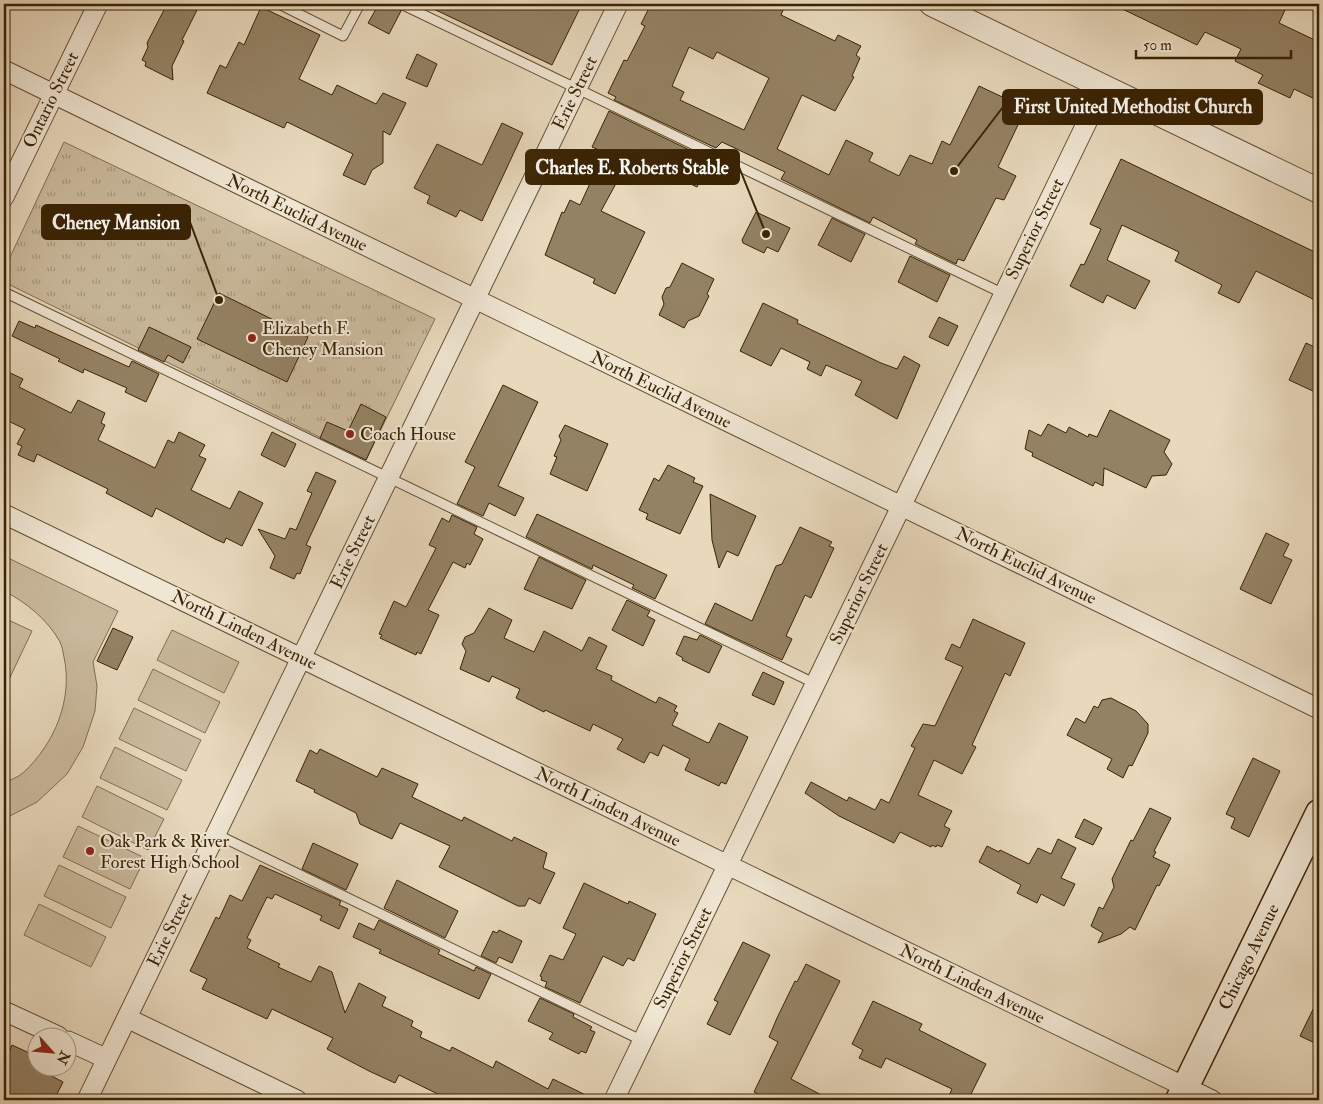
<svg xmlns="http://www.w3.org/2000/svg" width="1323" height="1104" viewBox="0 0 1323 1104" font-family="'IM FELL Double Pica',serif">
	<defs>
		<pattern id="grass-tufts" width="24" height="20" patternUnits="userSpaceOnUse" patternTransform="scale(1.25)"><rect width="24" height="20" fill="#caba9d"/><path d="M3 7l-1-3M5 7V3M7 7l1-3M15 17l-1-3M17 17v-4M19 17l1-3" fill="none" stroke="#a5977e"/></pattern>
	</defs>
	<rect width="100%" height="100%" fill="#e8d9bd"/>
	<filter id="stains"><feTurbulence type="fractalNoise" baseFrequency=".004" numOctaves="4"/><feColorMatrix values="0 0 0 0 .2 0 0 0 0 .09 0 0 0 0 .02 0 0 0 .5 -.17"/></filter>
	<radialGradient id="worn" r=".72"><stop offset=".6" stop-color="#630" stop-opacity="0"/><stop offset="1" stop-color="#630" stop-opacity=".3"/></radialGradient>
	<!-- grass -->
	<path fill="url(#grass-tufts)" stroke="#826e50" d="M64 142 435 319 366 460 4 282V270Z"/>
	<!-- pitch -->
	<path fill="#caba9d" stroke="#826e50" d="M4 556 118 611 93 662 97 686 95 711 83 747 67 774 37 802 4 819V783C10 780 19 777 24 772 55 743 73 699 64 657 63 652 62 646 60 642 48 620 26 602 4 591Z
		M4 618 32 631 4 690Z
		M172 630 239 662 224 693 157 660Z
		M153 669 220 702 205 733 138 700Z
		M134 708 201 740 186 771 119 739Z
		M115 747 182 780 167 810 100 778Z
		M97 786 164 819 148 850 82 817Z
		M78 826 145 858 130 889 63 857Z
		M59 865 126 897 111 928 44 896Z
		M39 904 106 937 91 967 24 935Z"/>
	<!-- building -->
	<path fill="#948264" stroke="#392303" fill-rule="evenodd" d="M167 4H200L182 40 184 41 172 66 173 80 145 66 146 62 142 60 148 47 147 43Z
		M379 4H395L401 11 389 34 368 23Z
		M423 4H582L552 65Z
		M651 4H771L783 10 781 15 835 41 838 35 861 46 856 55 860 58 852 76 854 77 835 111 802 95 777 149 829 175 846 140 873 153 869 161 899 176 910 155 932 164 942 141 950 145 979 86 1026 108 998 167 1016 176 1004 200 996 198 964 261 958 259 956 264 915 244 917 240 873 217 870 223 819 198 781 179 785 172 722 142 716 148 614 100 616 97 608 93 624 60 627 61 645 26 641 24ZM689 47 713 59 717 52 769 78 744 130 680 100 684 92 672 86Z
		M1112 4H1272L1285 10 1279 23 1319 42V101L1294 89 1290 98 1258 83 1263 75 1235 61 1241 49 1205 32 1197 45Z
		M261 7 320 35 299 79 332 95 337 85 376 104 383 93 406 103 390 135 383 131V163L372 170 365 185 343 175 353 154 287 122 284 128 207 93 220 65 226 68 239 42 244 45Z
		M417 54 437 64 427 87 406 78Z
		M609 111 710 160 697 187 631 156 601 211 645 232 615 294 593 283 595 279 545 255 562 212 564 213 570 200 580 205 599 164 593 161 599 150 592 147Z
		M502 123 523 133 482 221 460 210 456 217 427 203 430 196 414 188 437 144 482 165Z
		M1121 159 1319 254V302L1256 271 1239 303 1218 293 1222 285 1175 261 1179 252 1122 225 1107 260 1150 281 1135 309 1107 295 1103 303 1070 286 1081 264 1084 265 1101 229 1090 224Z
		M756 212 790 228 778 252 767 247 764 253 743 243 742 240Z
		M832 218 865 234 851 262 818 245Z
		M910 256 950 275 937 302 898 282Z
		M682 263 714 279 707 294 709 296 699 316 688 321 684 328 659 315 664 304 662 297 666 288 670 287Z
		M219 293 308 337 287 382 197 339Z
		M763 303 798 320 797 323 881 363 897 369 904 356 920 365 897 419 855 395 862 381 826 365 821 376 807 369 810 362 781 348 771 366 740 351Z
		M939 317 958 326 948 346 929 337Z
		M19 321 35 328 36 325 129 367 132 361 159 374 146 402 125 392 127 388 84 369 83 373 58 361 60 359 12 336Z
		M149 327 191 347 183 363 168 355 164 362 138 350Z
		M1306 343 1319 349V382L1315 392 1289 380Z
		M4 370 23 379 19 387 71 413 78 400 105 413 101 423 105 425 98 440 155 468 168 440 174 443 179 432 205 445 199 456 206 459 191 490 230 509 239 491 263 503 242 546 226 538 224 543 215 539 156 508 152 517 106 493 108 489 37 454 34 462 18 455 22 446 17 444 25 429 4 419Z
		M503 385 538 402 498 486 524 498 515 516 489 503 483 516 457 504 475 467 465 462Z
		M361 404 386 417 366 460 320 438 327 422 348 431Z
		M1110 410 1170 440 1164 452 1172 464 1166 475 1152 476 1146 488 1104 468 1103 486 1095 482 1093 486 1032 456 1033 453 1025 449 1029 430 1041 436 1048 424 1066 433 1069 427 1088 437 1089 434 1097 437Z
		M565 425 608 444 587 491 550 474 557 457 554 456 561 440 559 436Z
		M272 432 296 444 285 467 261 455Z
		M668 465 695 478 693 482 703 486 680 534 646 519 648 514 639 510 654 478 659 481Z
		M316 472 336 481 306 545 311 547 300 574 297 573 294 579 270 568 275 556 258 529 285 539 290 528 296 530 312 493 307 491Z
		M710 494 756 516 738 556 727 551 719 568 712 540Z
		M537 514 667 575 655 599 632 588 634 585 593 565 592 569 526 537Z
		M452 515 477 527 474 534 483 539 470 565 467 563 465 568 453 562 428 610 439 615 421 654 417 652 416 655 380 638 382 635 379 634 394 601 406 607 436 548 429 545 442 518 449 522Z
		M800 527 832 542 829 546 834 548 811 598 805 595 786 636 792 639 782 660 705 624 715 603 752 621 776 566 782 564Z
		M1266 533 1289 544 1283 556 1292 560 1271 604 1240 589Z
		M539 557 586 580 572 609 524 589Z
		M627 600 650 611 647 616 655 620 643 646 612 630Z
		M489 608 512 620 504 638 534 652 544 631 582 651 589 637 607 646 596 669 612 676 611 680 656 703 659 697 677 706 674 711 678 713 672 725 706 742 709 743 719 723 748 737 726 784 721 782 719 786 685 770 690 759 663 745 658 756 650 752 644 763 617 749 623 739 593 724 590 731 545 710 544 712 516 698 520 689 492 676 489 682 460 669 466 651 462 644 465 637 474 633Z
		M973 619 1025 643 1010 676 1005 673 972 745 976 747 962 774 934 760 918 795 952 811 944 826 950 829 942 847 937 845 936 847 932 845 931 847 900 832 894 843 839 816 805 793 811 782 847 801 849 797 875 810 881 799 889 803 915 748 911 746 923 724 935 726 963 667 945 659 952 644 960 648Z
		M113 628 133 637 117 670 97 661Z
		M700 635 722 646 709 673 682 660 683 658 676 654 684 636 697 640Z
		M763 672 784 682 774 705 752 695Z
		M1111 698 1136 711 1148 724V733L1132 766 1129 765 1123 778 1107 769 1112 759 1067 735 1076 718 1085 723 1094 706 1098 708 1102 700Z
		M320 749 377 777 382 768 418 784 412 797 462 821 464 817 512 841 514 837 547 853 543 868 555 873 540 904 529 898 525 906H518L486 890 439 867 450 846 400 823 392 839 360 824 356 813 314 792 315 790 296 781 310 750 317 754Z
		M1253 758 1280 771 1249 837 1231 828 1235 818 1226 814Z
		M1150 808 1171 818 1154 851 1156 852 1153 857 1170 865 1159 886 1157 885 1135 930 1130 927 1121 934 1098 943 1103 933 1091 926 1099 907 1103 909 1114 887 1112 879 1131 840 1133 841Z
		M1084 819 1102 828 1093 845 1075 837Z
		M1058 839 1076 848 1061 878 1075 884 1064 906 1041 894 1037 903 1017 893 1021 885 979 862 987 846 999 852 1000 850 1029 864 1038 848 1051 854Z
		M313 843 358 864 346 890 302 869Z
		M260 865 341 901 339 905 348 909 339 929 320 920 322 916 275 894 272 899 267 897 247 938 251 940 247 948 280 964 278 967 311 982 319 966 332 972 345 1013 359 983 386 997 382 1006 413 1021 411 1026 422 1032 420 1037 450 1051 452 1047 493 1068 496 1061 548 1089 553 1079 596 1100H450L399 1075 395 1083 369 1071 327 1049 333 1038 272 1009 267 1019 202 989 207 979 190 971 216 917 219 919 230 895 242 901Z
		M397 880 458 911 445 938 384 908Z
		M584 883 628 904 629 901 656 914 634 961 628 958 623 966 603 956 580 1003 545 987 547 982 541 980 542 977 540 976 550 955 563 960 576 934 563 928Z
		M379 920 440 950 438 954 468 968 474 971 476 967 491 974 479 999 379 953 381 950 353 937 359 923 374 930Z
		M499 930 522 941 512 963 499 957 496 963 481 956 493 931 497 933Z
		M743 942 770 955 730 1035 707 1024 718 1002 714 1000Z
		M806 964 840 981 791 1079 831 1100H770L754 1092 778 1042 769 1037 777 1018 795 981 797 982Z
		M1319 997V1045L1300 1036Z
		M540 998 574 1014 573 1017 592 1027 590 1030 595 1032 586 1053 581 1051 579 1054 549 1039 553 1033 528 1021Z
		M873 1001 922 1024 919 1030 986 1064 968 1100H947L952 1089 886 1058 881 1068 859 1058 863 1050 852 1044Z
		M12 1045 38 1057V1069L63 1082 54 1100H4V1064Z"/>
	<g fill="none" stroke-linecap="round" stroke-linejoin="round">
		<defs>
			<path id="service" d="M279 4 343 36 360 4
				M401 4 1004 294
				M4 292 816 684
				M216 834 643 1041"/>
			<path id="minor" d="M4 70 1319 709
				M4 197 98 4
				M4 514 1212 1100
				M4 1011 58 1036
				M127 1018 297 1100
				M68 1041 107 1059
				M87 1100 618 4
				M614 1100 1104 87"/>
			<path id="tertiary" d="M932 4 1319 191"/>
			<path id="secondary" d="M1179 1100 1319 813"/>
		</defs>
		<!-- service casing -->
		<use href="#service" stroke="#655032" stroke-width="11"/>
		<!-- minor casing -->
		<use href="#minor" stroke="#655032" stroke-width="21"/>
		<!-- tertiary casing -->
		<use href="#tertiary" stroke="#655032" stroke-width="26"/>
		<!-- secondary casing -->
		<use href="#secondary" stroke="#392303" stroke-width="29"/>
		<!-- service -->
		<use href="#service" stroke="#f0e6d4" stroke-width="9"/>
		<!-- minor -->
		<use href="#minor" stroke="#f0e6d4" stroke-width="19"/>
		<!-- tertiary -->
		<use href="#tertiary" stroke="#f0e6d4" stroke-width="24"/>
		<!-- secondary -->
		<use href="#secondary" stroke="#f0e6d4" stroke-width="26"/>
	</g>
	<!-- markers -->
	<g fill="#8f2418" stroke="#f0e6d4" stroke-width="2">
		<circle cx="252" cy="338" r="5"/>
		<circle cx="350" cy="434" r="5"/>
		<circle cx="90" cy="851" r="5"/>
	</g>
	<g text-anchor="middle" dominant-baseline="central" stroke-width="4" stroke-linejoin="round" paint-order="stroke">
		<!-- street labels -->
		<g font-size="18" fill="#392303" stroke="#f0e6d4">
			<text transform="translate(575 93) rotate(-64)">Erie Street</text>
			<text transform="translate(51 100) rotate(-64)">Ontario Street</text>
			<text transform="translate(297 213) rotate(26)">North Euclid Avenue</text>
			<text transform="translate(1035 229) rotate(-64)">Superior Street</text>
			<text transform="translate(661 390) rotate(26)">North Euclid Avenue</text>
			<text transform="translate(353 552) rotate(-64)">Erie Street</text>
			<text transform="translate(1026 566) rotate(26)">North Euclid Avenue</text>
			<text transform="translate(859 594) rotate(-64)">Superior Street</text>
			<text transform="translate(244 630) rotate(26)">North Linden Avenue</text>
			<text transform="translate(608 807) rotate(26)">North Linden Avenue</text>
			<text transform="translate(170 930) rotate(-64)">Erie Street</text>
			<text transform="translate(1249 957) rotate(-64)">Chicago Avenue</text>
			<text transform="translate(683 958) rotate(-64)">Superior Street</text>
			<text transform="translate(972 984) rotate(26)">North Linden Avenue</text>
		</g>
		<!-- poi labels -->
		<g font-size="18" fill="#392303" stroke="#f0e6d4" text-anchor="start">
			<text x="262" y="328">Elizabeth F.<tspan x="262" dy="21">Cheney Mansion</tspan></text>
			<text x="360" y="434">Coach House</text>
			<text x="100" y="841">Oak Park &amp; River<tspan x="100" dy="21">Forest High School</tspan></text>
		</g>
	</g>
	<!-- callouts -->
	<path fill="none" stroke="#392303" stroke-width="2" d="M954 171L1003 107M766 234L739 167M219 300L190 222"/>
	<g fill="#392303" stroke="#f0e6d4" stroke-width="2">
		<circle cx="954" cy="171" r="5"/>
		<circle cx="766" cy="234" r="5"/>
		<circle cx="219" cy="300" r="5"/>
	</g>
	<g fill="#392303" stroke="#392303" stroke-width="2">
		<rect x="1003" y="90" width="259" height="34" rx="5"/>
		<rect x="526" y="150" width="213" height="34" rx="5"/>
		<rect x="42" y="205" width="148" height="34" rx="5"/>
	</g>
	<g font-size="19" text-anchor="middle" font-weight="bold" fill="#fff">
		<text x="1133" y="113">First United Methodist Church</text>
		<text x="632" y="174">Charles E. Roberts Stable</text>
		<text x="116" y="229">Cheney Mansion</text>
	</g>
	<!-- margin -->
	<rect width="1323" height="1104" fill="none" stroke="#e8d9bd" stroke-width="20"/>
	<rect x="5" y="5" width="1313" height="1094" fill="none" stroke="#392303" stroke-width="2.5"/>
	<rect x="10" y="10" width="1303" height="1084" fill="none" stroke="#392303"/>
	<!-- north arrow -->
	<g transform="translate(52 1052) rotate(117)"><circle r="24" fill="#f0e6d4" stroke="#a79880"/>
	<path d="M0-4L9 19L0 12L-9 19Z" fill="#8f2418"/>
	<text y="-8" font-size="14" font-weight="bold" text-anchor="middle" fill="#392303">N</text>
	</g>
	<!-- scale -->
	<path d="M1136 50v8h155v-8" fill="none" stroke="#392303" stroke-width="2.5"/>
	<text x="1143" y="50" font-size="15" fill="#392303" stroke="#f0e6d4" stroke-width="4" paint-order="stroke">50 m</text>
	<rect width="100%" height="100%" filter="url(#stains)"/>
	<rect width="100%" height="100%" fill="url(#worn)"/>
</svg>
